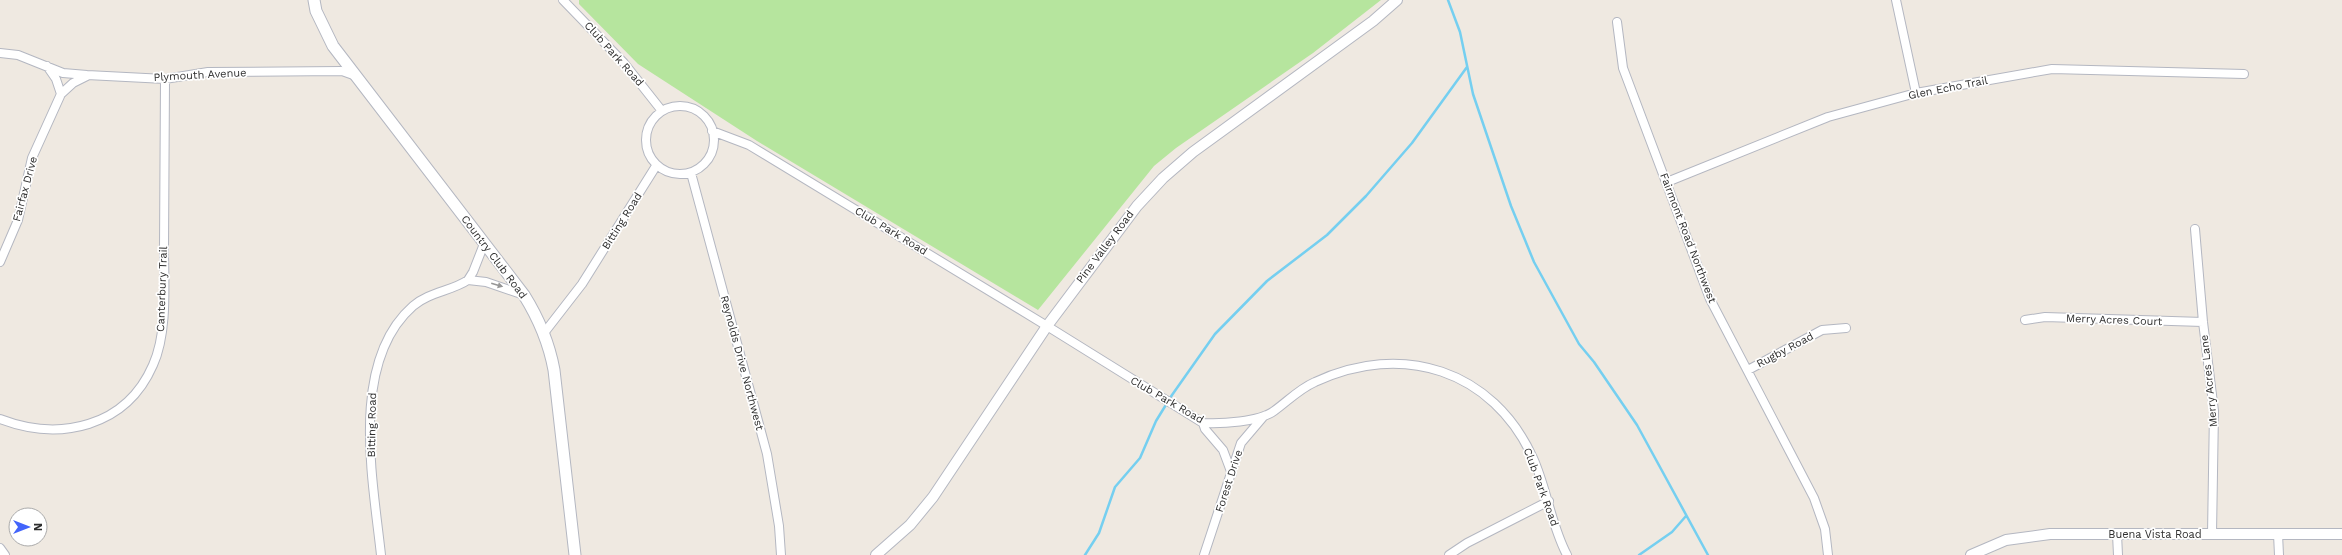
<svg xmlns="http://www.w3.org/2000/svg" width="2342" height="555" viewBox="0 0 2342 555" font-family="'Work Sans',sans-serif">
	<rect width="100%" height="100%" fill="#efe9e1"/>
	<!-- green -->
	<path fill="#b6e59e" d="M579 0H1381L1313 53 1176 148 1154 166 1038 310 757 141 638 64 579 4Z"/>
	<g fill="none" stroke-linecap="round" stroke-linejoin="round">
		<!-- stream -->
		<path stroke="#75cff0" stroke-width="2.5" d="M1448 0 1460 32 1473 94 1511 206 1534 262 1579 344 1594 362 1637 425 1708 555
			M1085 555 1099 533 1115 487 1140 458 1156 421 1172 395 1215 334 1267 281 1327 235 1366 196 1412 143 1467 67
			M1639 555 1672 532 1686 516"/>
		<defs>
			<path id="minor" d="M563 0 624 63 662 111
				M1896 0 1916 93
				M1617 22 1623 68 1710 299 1814 498 1825 529 1828 555
				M0 53 18 55 63 73 87 75 165 79 208 72 342 71 356 76
				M47 66 56 79 61 94
				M646 140a34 34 0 1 1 68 0a34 34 0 1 1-68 0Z
				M712 131 749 145 1047 326 1203 423C1221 424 1259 422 1274 411 1288 401 1299 389 1315 382 1402 341 1493 370 1533 458 1547 489 1551 525 1567 555
				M691 173 767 454 779 526 781 555
				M1667 182 1828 117 1916 93 2052 69 2244 74
				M2195 229 2203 322 2214 411 2212 534
				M0 262 18 220 32 158 61 94 73 83 87 76
				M468 280 486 282 524 295
				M2025 320 2045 317 2203 322
				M544 333 582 284 656 166
				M1748 370 1822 330 1846 328
				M0 419C60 442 126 427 153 365 168 332 164 283 164 248 164 192 165 135 165 79
				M1203 423 1205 429 1223 450 1232 474
				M2117 534 2118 555
				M2278 534 2279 555
				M0 548 5 555
				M381 555C373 480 349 362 413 306 429 292 452 291 468 280L473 272 484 244
				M1204 555 1241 443 1264 416
				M1449 555 1467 543 1549 501"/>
			<path id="tertiary" d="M876 555 910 525 933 497 1047 326 1137 206 1163 178 1193 152 1373 21 1397 0
				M1971 555 2006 540 2050 534H2342"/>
			<path id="secondary" d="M314 0 316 11 333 46 524 295C539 319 549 343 554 370L575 555"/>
		</defs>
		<!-- minor casing -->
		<use href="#minor" stroke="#b4b7c1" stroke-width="10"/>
		<!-- tertiary casing -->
		<use href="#tertiary" stroke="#b4b7c1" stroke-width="12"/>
		<!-- secondary casing -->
		<use href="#secondary" stroke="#b4b7c1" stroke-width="13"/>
		<!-- minor -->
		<use href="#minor" stroke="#fff" stroke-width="8"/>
		<!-- tertiary -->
		<use href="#tertiary" stroke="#fff" stroke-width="10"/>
		<!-- secondary -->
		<use href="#secondary" stroke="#fff" stroke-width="11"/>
	</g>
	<!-- one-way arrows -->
	<defs><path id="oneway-solid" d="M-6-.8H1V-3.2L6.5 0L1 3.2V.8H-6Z"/></defs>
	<use fill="#969696" href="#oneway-solid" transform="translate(497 285) rotate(16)"/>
	<g text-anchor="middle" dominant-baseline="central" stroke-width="3.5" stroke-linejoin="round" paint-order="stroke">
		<!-- street labels -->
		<g font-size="11" fill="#2e2e2e" stroke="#fff">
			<text transform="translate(614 54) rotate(48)">Club Park Road</text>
			<text transform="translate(200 75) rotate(-3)">Plymouth Avenue</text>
			<text transform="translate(1948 88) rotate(-11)">Glen Echo Trail</text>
			<text transform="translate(25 189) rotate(-75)">Fairfax Drive</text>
			<text transform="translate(622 221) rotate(-58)">Bitting Road</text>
			<text transform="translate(891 231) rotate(31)">Club Park Road</text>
			<text transform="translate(1688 238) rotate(69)">Fairmont Road Northwest</text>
			<text transform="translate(1105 247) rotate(-53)">Pine Valley Road</text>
			<text transform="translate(494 257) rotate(53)">Country Club Road</text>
			<text transform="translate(162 289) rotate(-88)">Canterbury Trail</text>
			<text transform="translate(2114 320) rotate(2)">Merry Acres Court</text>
			<text transform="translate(1785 350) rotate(-28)">Rugby Road</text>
			<text transform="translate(742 363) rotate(75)">Reynolds Drive Northwest</text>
			<text transform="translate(2209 381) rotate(-96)">Merry Acres Lane</text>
			<text transform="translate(1167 400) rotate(30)">Club Park Road</text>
			<text transform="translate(372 425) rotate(-89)">Bitting Road</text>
			<text transform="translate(1229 481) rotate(-72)">Forest Drive</text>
			<text transform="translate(1541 487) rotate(70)">Club Park Road</text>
			<text x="2155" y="534">Buena Vista Road</text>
		</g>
	</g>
	<!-- north arrow -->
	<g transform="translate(28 527) rotate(90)"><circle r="19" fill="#ffffff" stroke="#ababab"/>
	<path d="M0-3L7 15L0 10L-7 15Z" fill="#4264fb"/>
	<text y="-6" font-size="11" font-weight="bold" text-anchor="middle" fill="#2e2e2e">N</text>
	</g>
</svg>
